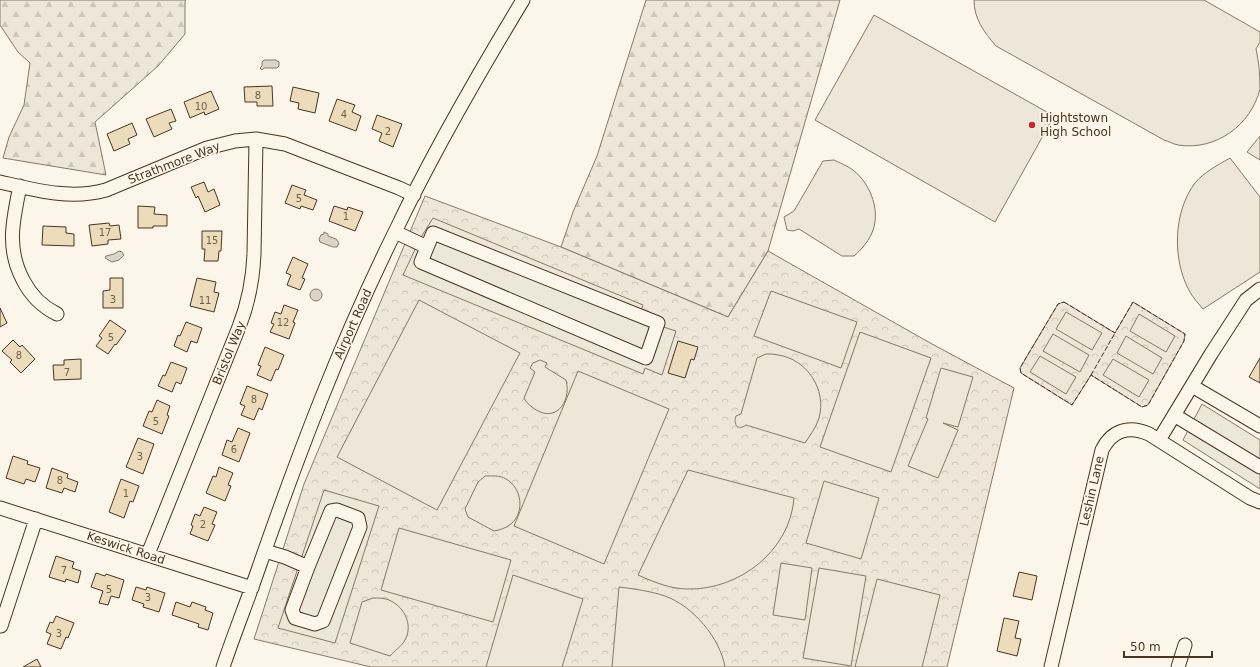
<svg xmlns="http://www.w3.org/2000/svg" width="1260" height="667" viewBox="0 0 1260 667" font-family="'DejaVu Sans',sans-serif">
	<defs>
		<pattern id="forest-firs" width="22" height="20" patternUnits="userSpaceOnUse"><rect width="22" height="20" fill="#ede6d9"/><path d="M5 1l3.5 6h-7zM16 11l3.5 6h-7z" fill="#cdc6ba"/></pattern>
		<pattern id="park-crowns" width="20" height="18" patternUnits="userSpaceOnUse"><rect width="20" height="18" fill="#ede6d9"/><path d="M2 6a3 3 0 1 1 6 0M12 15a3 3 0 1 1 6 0" fill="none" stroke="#cdc6ba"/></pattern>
	</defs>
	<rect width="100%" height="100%" fill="#fbf6e9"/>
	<!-- forest -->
	<path fill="url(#forest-firs)" stroke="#887966" d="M0 0H186L185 1V34L158 66 95 122 106 175 3 158 9 137 24 105 30 63 18 52 0 25Z
		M646 0H840L768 251 728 317 561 247 573 212 597 156Z"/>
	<!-- park -->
	<path fill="url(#park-crowns)" stroke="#887966" d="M425 196 561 247 728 317 768 251 932 344 1014 388 947 667H371L254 639 304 484Z
		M1064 302 1115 333 1133 302 1185 334 1184 341 1148 405 1142 407 1091 375 1072 405 1021 373 1020 368 1058 304Z"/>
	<!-- garden -->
	<path fill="#ede6d9" stroke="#887966" d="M974 0H1204L1260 32V42L1256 49C1259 61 1260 76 1260 89 1251 125 1216 151 1178 145 1173 144 1168 141 1164 140L996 46C984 32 974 19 974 0Z
		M874 15 1054 116 995 222 815 120Z
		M1230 158 1260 197V272L1203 309C1199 304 1193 298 1190 292 1172 261 1173 212 1195 183 1204 172 1218 165 1230 158Z
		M834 160C840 163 848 166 853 170 871 184 882 213 871 235 867 243 861 250 854 256H842L799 229 793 231 787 230 784 217 794 211 823 161Z
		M771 291 857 322 841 368 754 336Z
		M419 300 520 353 437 510 337 457Z
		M1066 312 1102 333 1092 350 1056 329Z
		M1139 314 1175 336 1166 352 1130 331Z
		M860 332 931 358 891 472 820 447Z
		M1053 334 1089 355 1080 372 1043 351Z
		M1126 336 1162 358 1153 374 1117 353Z
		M766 354C770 354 774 354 778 355 807 359 827 390 819 418 816 428 810 435 805 443L746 425C738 431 733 425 736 416L741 414 757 358Z
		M1040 356 1076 377 1066 394 1030 372Z
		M1113 359 1149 380 1139 397 1103 375Z
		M540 360 547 363 545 367 566 380C572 403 554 425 532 407 528 404 526 402 524 398L535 372 530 368 533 363Z
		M941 368 973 377 958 427 943 423 958 430 938 478 908 466 928 419 926 418Z
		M578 371 669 409 604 564 514 526Z
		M688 470 794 498C790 551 739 590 688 589 670 589 654 582 638 575Z
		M485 476C492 476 500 475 506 479 522 488 525 512 511 524 506 528 500 530 494 531L468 517 465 509 478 482Z
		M824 481 879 498 861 559 806 543Z
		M399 528 511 560 493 622 381 590Z
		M781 563 812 568 805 620 773 615Z
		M819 568 866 576 851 666 803 658Z
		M513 575 583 599 562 667H486Z
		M877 579 940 595 922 667H855Z
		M619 587C635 589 650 591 665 596 693 606 720 638 725 667H612Z
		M373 598C377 598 382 598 386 599 403 604 414 624 405 640 402 646 394 651 390 656L350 643 362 602Z"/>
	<!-- parking -->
	<path fill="#ede7d9" stroke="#887966" d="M1260 136V160L1247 152Z
		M433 218 643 305 638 319 676 331 662 375 645 368 643 374 403 275 420 239Z
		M1202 404 1260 440V489L1183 440Z
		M324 490 379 506 335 643 278 628Z"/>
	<!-- water -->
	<path fill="#dcd4c6" stroke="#887966" d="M264 60H276L279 62V66L277 68H264L262 70 260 68 262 66V62Z
		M324 232 328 234V236L336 239 339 243 337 247H333L320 242 319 239 321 235 324 234Z
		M119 251 122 252 124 255 119 260 112 262 105 258 106 256 114 254Z
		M310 295a6 6 0 1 1 12 0a6 6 0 1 1-12 0Z"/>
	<!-- building -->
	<path fill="#ecdcbc" stroke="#4a3520" d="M272 86 273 106H257V102H245L244 87Z
		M293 87 319 93 315 113 298 109 299 103 290 101Z
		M211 91 219 109 205 115 204 112 190 118 184 102Z
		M337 99 355 105 352 112 361 116 356 131 329 121Z
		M171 109 176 121 169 123 172 129 154 137 146 119Z
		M377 115 402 124 393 147 379 141 382 133 372 129Z
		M132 123 137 135 128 139 130 144 114 151 107 134Z
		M204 182 208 192 214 189 220 205 205 212 198 196 196 198 191 187Z
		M292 185 306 190 304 195 317 200 313 210 301 206 300 209 285 203Z
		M138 206 155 207 154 214 167 215V226H153V228H138Z
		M334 206 347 210 348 207 363 212 355 231 329 221Z
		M109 223 110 226 119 225 121 239 108 240V244L92 246 89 225Z
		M43 226 66 227V233L74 234V246L42 245Z
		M202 231H222L221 251H219L218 261H204L205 249H202Z
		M293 257 308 264 302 278 305 279 300 290 287 285 291 275 286 273Z
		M110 278H123V308H103V291L110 290Z
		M197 278 216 282 214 292 219 293 214 312 190 306Z
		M284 305 298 310 293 322 295 323 289 339 270 332 274 324 271 323 275 312 281 314Z
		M0 308 7 323 0 327Z
		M110 320 126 331 116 345 115 344 108 354 96 346 102 338 99 336Z
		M186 322 202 328 197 343 191 341 187 352 174 346 178 335 180 336Z
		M13 340 20 347 22 345 35 359 21 373 10 362 12 360 2 351Z
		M678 341 698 347 694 360 691 359 685 378 668 373Z
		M265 347 284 355 278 370 276 369 271 381 257 375 261 366 258 365Z
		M1260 358V383L1249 377Z
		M81 359V379L54 380 53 365H64V360Z
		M171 362 187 368 181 384 176 382 172 392 158 386 163 375 165 376Z
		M247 386 268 394 262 410 259 408 254 420 241 415 245 406 240 404Z
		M157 400 170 406 167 415 169 416 162 434 143 426 149 411 152 412Z
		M238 428 250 433 239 462 222 455 227 440 232 442Z
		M138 438 154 444 143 474 126 467Z
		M13 456 28 461 27 464 40 468 35 482 26 479 24 484 6 478Z
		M219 467 233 473 228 485 231 486 225 501 206 493 213 476 216 477Z
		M52 468 68 474 67 478 78 482 75 492 64 488 62 493 46 488Z
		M121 479 139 486 133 502 130 501 124 518 109 512Z
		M204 507 217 512 212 524 215 525 208 541 190 534 193 526 191 525 195 514 200 516Z
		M56 556 74 562 72 568 81 571 78 583 66 579 65 582 49 577Z
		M1019 572 1037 576 1032 600 1013 596Z
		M96 573 105 576 106 574 124 580 119 598 111 596 108 605 99 603 103 591 91 587Z
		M136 587 146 590 147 587 165 593 159 612 143 607 144 604 132 600Z
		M176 602 190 607 192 602 206 607 205 610 213 613 208 630 198 627 199 624 172 615Z
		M56 616 74 623 68 638 66 637 61 649 47 644 51 634 46 632 50 622 53 623Z
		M1004 618 1019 621 1015 638 1021 639 1017 656 997 651Z
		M37 659 41 667H23Z"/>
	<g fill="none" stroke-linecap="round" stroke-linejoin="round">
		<defs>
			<path id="minor" d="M0 182C35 190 70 200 106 190L207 148 235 141 256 139 285 144 399 188 414 195
				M20 186C13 220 6 248 23 280 31 296 41 306 57 314
				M395 232 427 247
				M433 233 658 323 646 358 421 262Z
				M1192 386 1260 426
				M1174 415 1260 467
				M1159 440 1211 354 1246 300 1260 289
				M0 508 252 588
				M265 551 285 557 308 567 331 511 337 510 358 518 360 527 323 621 315 624 295 618 292 610 308 567
				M148 554 239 327C248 304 253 279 254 254L256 139
				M1 626 36 519
				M223 667C234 634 247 602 258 570 298 455 341 341 395 232 433 152 477 76 523 0
				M1051 667 1102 450C1112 430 1129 425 1149 434L1250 498 1260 502
				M1178 667 1185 645"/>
		</defs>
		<!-- minor casing -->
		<use href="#minor" stroke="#4a3520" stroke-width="15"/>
		<!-- minor -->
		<use href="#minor" stroke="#fbf6e9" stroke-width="13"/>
		<!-- fence -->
		<path stroke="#4a3520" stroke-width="1" stroke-dasharray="5 2" stroke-linecap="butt" d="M1064 302 1115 333 1133 302 1185 334 1184 341 1148 405 1142 407 1091 375 1072 405 1021 373 1020 368 1058 304Z
			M1091 375 1115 333"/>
	</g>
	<!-- markers -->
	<circle fill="#c62828" stroke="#fbf6e9" stroke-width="1.5" cx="1032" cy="125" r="4"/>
	<g text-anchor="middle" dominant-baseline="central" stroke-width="3" stroke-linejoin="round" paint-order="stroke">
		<!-- number labels -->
		<g font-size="10" fill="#725f47">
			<text x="258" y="95">8</text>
			<text x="201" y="106">10</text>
			<text x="344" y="114">4</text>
			<text x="388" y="131">2</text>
			<text x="299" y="198">5</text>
			<text x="346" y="216">1</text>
			<text x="105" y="232">17</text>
			<text x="212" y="240">15</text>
			<text x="113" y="299">3</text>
			<text x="205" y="300">11</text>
			<text x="283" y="322">12</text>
			<text x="111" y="337">5</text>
			<text x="19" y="355">8</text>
			<text x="67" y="372">7</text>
			<text x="254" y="399">8</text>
			<text x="156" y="421">5</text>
			<text x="234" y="449">6</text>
			<text x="140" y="456">3</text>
			<text x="60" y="480">8</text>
			<text x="126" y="493">1</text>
			<text x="203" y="524">2</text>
			<text x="64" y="570">7</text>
			<text x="109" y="589">5</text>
			<text x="148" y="597">3</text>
			<text x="59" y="633">3</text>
		</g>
		<!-- poi labels -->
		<g font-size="12" fill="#4a3520" stroke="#fbf6e9" text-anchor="start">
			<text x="1040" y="118">Hightstown<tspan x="1040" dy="14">High School</tspan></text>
		</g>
		<!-- street labels -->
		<g font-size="12" fill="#4a3520" stroke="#fbf6e9">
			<text transform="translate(174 163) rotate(-21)">Strathmore Way</text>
			<text transform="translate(353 324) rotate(-66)">Airport Road</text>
			<text transform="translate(229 353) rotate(-68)">Bristol Way</text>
			<text transform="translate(1092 491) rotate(-77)">Leshin Lane</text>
			<text transform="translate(126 548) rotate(18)">Keswick Road</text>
		</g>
	</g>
	<!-- scale -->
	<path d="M1124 651v6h88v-6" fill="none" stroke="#4a3520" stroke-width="2"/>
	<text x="1130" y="651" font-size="12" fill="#4a3520" stroke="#fbf6e9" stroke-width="3" paint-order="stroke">50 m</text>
</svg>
